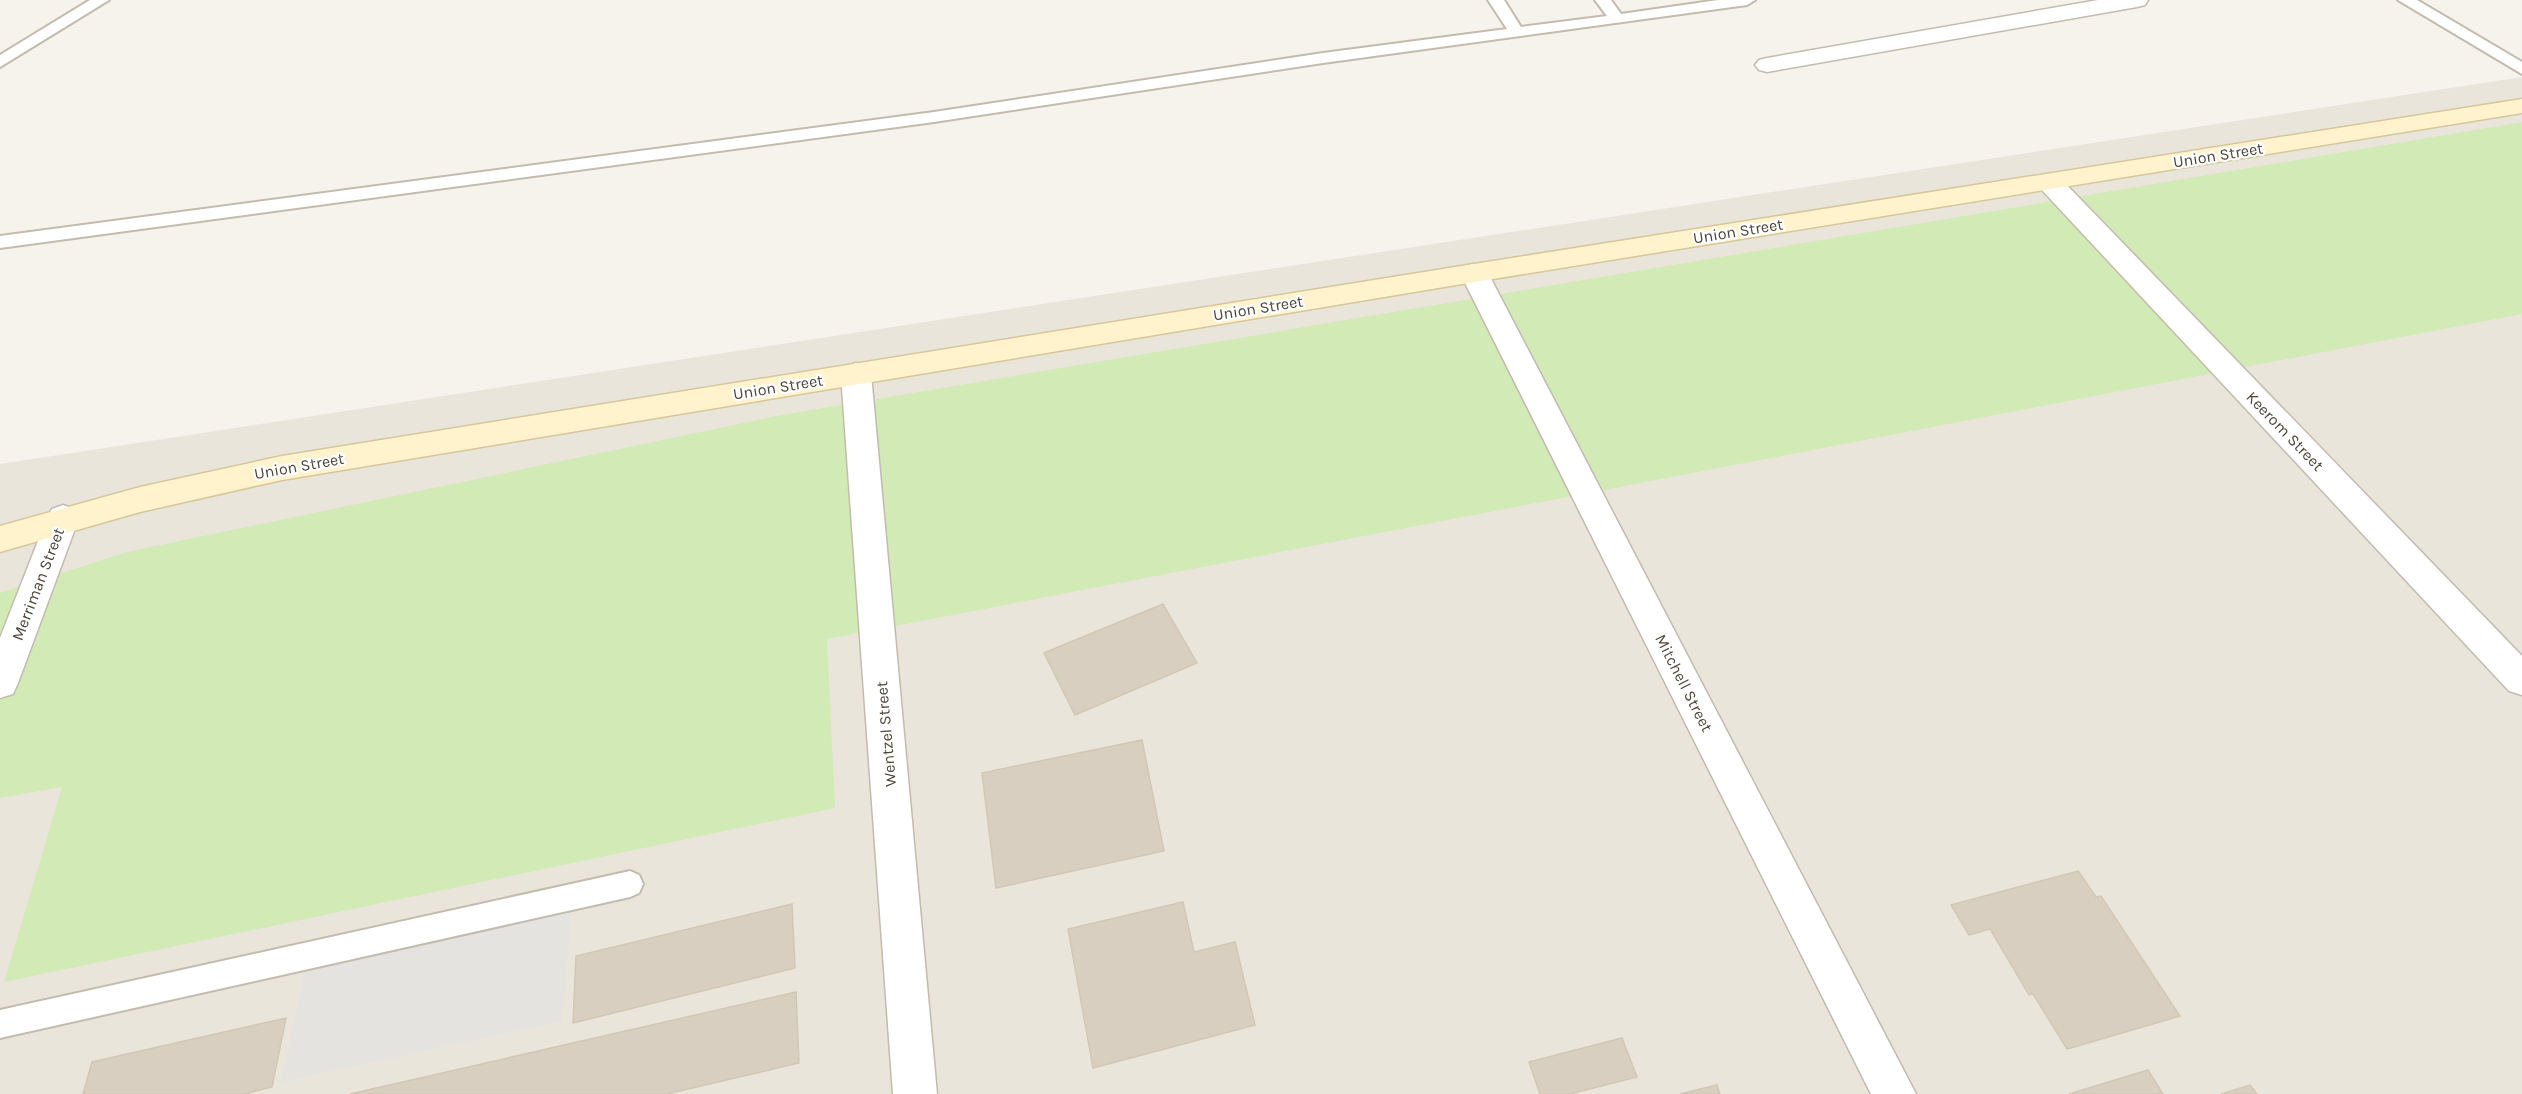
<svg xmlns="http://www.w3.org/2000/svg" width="2522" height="1094" viewBox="0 0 2522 1094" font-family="Karla,sans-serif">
	<rect width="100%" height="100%" fill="#f6f3ec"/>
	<!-- residential -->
	<path fill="#eae5da" d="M2522 77V1094H0V464Z"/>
	<!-- green -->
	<path fill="#d2eab5" d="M2522 122V314L827 639 835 808 4 982 62 787 0 798V593L127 552 782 415Z"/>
	<!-- parking -->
	<path fill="#e5e3e0" d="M572 908 562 1021 281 1082 307 962Z"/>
	<!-- building -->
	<path fill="#d8cfc1" stroke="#d3c7b4" stroke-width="1.5" d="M1163 604 1197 663 1075 715 1044 653Z
		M1142 740 1164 851 996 888 982 773Z
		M2078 871 2096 897 2101 896 2180 1016 2067 1049 2033 994 2029 995 1990 929 1969 935 1951 905Z
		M1183 902 1194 952 1235 942 1255 1025 1093 1068 1068 929Z
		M792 904 795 968 573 1023 576 956Z
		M796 992 799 1063 667 1094H350Z
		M286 1018 272 1087 244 1094H83L92 1062Z
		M1622 1038 1637 1077 1570 1094H1540L1529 1062Z
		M2148 1070 2163 1094H2069Z
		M1717 1085 1720 1094H1680Z
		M2250 1085 2257 1094H2221Z"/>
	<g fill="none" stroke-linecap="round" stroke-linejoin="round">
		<defs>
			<path id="lane" d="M90 0H109L0 67V55Z
				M1488 0H1504L1521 27 1607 16 1595 0H1611L1621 14 1718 0H1755L1747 5 1323 63 934 122 0 248V236L934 112 1323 53 1507 29Z
				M2398 0H2417L2522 62V74Z
				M630 871 639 875 643 884 639 893 630 897 0 1038V1010Z"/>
			<path id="street" d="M2098 0H2148L2145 5 2137 7 1767 72 1759 70 1755 65 1759 60 1767 58Z
				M2049 174 2058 176 2522 656V695L2509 691 2040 188 2036 182 2040 176Z
				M1474 264 1484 266 1488 273 1916 1094H1871L1460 273 1464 266Z
				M856 363 867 367 871 374 937 1094H893L841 374 845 367Z
				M63 505 74 509 79 518 18 683 13 694 0 698V638L47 518 52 509Z"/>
			<path id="secondary" d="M2522 99V113L1474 282 282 480 140 512 0 552V526L140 487 282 456 1474 264Z"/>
		</defs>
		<!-- lane casing -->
		<use href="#lane" stroke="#c2bbae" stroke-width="4"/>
		<!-- street casing -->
		<use href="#street" stroke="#c2bbae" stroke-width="3"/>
		<!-- secondary casing -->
		<use href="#secondary" stroke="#d6c79b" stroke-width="3"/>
		<!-- lane -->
		<use href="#lane" fill="#fff" fill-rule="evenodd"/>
		<!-- street -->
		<use href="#street" fill="#fff" fill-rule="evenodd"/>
		<!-- secondary -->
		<use href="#secondary" fill="#fff3cd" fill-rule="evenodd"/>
	</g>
	<g text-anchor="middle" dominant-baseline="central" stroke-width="4.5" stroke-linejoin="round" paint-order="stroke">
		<!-- street labels -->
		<g font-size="16" fill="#4b4439" stroke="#fff">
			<text transform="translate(2218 155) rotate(-9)">Union Street</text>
			<text transform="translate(1738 231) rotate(-9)">Union Street</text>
			<text transform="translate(1258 308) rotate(-9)">Union Street</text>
			<text transform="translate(778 387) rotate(-9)">Union Street</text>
			<text transform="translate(2285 431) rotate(46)">Keerom Street</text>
			<text transform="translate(299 466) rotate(-10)">Union Street</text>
			<text transform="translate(38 584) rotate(-69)">Merriman Street</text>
			<text transform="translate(1684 683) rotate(63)">Mitchell Street</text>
			<text transform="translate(886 734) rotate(-95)">Wentzel Street</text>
		</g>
	</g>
</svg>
